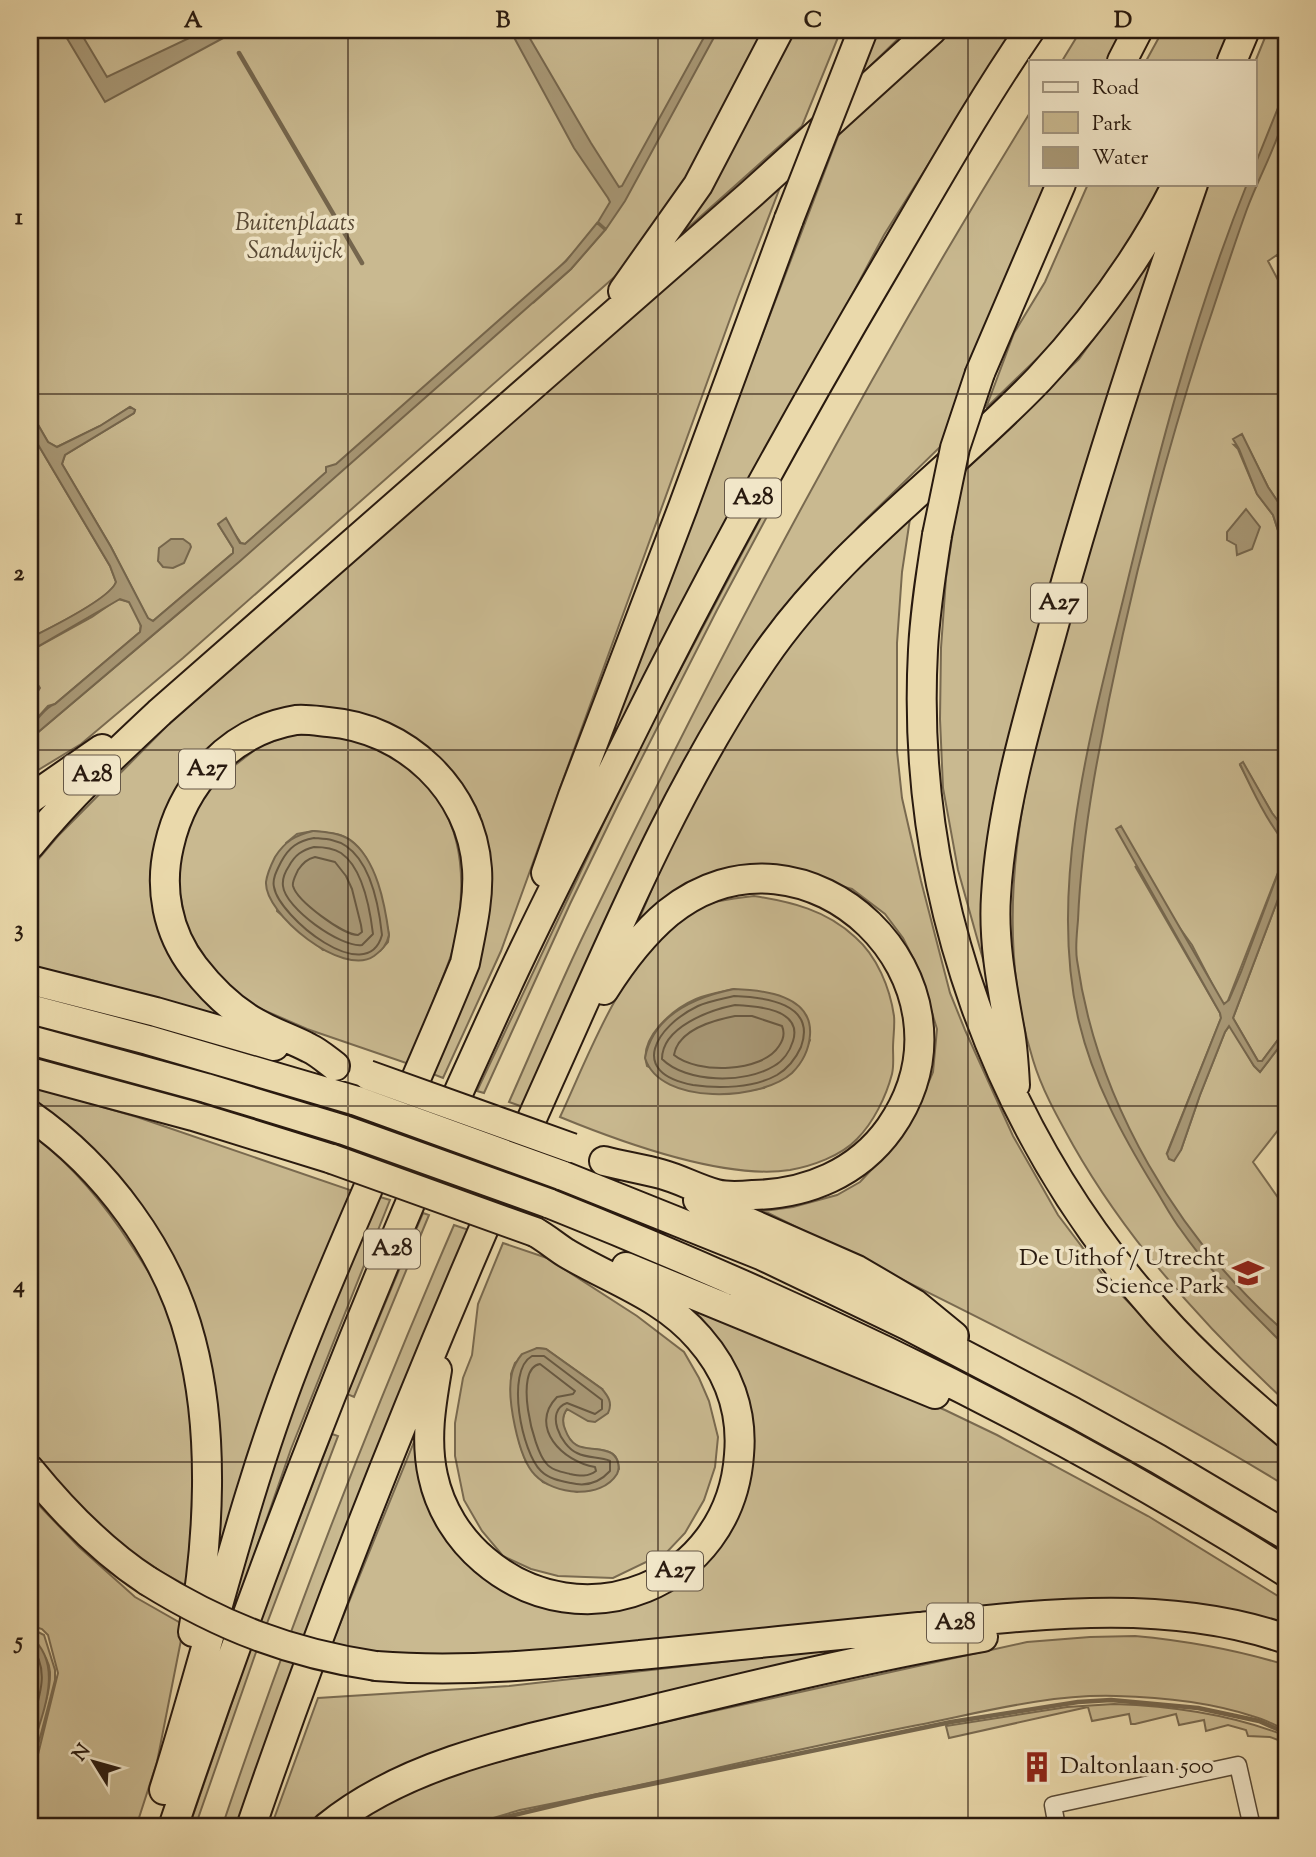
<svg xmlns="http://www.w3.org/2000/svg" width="1316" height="1857" viewBox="0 0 1316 1857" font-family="'Sorts Mill Goudy',serif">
	<rect width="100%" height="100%" fill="#ead9ab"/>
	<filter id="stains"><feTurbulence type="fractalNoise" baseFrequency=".00286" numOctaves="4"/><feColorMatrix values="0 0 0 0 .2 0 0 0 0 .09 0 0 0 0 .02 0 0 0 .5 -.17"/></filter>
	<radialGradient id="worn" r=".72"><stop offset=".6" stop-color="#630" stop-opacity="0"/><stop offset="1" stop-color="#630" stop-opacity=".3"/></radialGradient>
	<!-- green -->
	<path fill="#c9b990" stroke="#796a50" stroke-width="2" fill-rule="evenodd" d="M30 30H765L694 172 628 265 183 658 81 744 30 775V739L185 608 316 494 262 529 245 544 241 543 234 533 218 524 233 548V553L153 621 148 619 111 547 62 464 65 455 134 413 135 410 130 407 100 426 57 447 48 442 30 411ZM597 224 605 230 571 269 533 303 560 267 576 250Z
		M786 30H841L802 126 663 250Z
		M876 30H907L858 78Z
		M945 30H1013L884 235 593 779 842 126Z
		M1081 30H1123L1108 61H1062Z
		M1163 30H1239L1226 61H1146Z
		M1268 30H1286V269L1277 255 1268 261 1286 295V514L1268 487 1248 447 1234 445 1238 449 1257 494 1273 515 1286 555V831L1272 813 1243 763 1240 765 1269 819 1286 845V852L1227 1003 1224 1004 1221 1001 1192 945 1135 866 1220 1013 1221 1018 1167 1153 1181 1150 1200 1095 1225 1032 1230 1025 1254 1066 1260 1072 1286 1038V1120L1253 1162 1286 1209V1402C1205 1327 1128 1242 1073 1145 1058 1118 1042 1090 1033 1060 982 899 1037 729 1081 574 1095 526 1107 478 1122 432 1148 348 1178 266 1206 184H1255V62Z
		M1031 111V184H1047L962 382 940 447 859 526 783 616 526 1108 509 1102C534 1046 558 988 585 932 720 652 867 376 1031 111Z
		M784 177 738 297 501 951 443 1078 425 1071 483 912 480 815 461 784 375 721 225 742 156 871 228 1018 84 978 30 966V869L58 836 167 726Z
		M1088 184H1167L1098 291 1049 347 986 408 1014 333 1045 282Z
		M1173 218 1052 604 993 995 958 870 943 788 940 719 941 648 946 578 959 492 967 466 1079 359 1132 285Z
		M30 431 110 566 116 582C111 599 48 629 30 638Z
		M775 491 779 494 717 610 619 803 570 904 484 1093 477 1091 641 744Z
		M911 512 902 572 897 643V751L902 798 921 881 950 993 965 1030 1013 1136 1058 1215 1107 1280 1166 1341 1260 1427 1286 1449V1486C1117 1383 941 1299 764 1211L793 1207 837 1195 860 1182 890 1150 914 1117 933 1072 937 1029 919 970 903 938 885 914 852 889 811 878 765 873 632 937C679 819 739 702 823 605 850 572 882 543 911 512Z
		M118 599 129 602 141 622 140 632 55 704 48 706 30 726V692L36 694 40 688 30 672V651L92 617Z
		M316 734C440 747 480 835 453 949 449 963 443 976 438 989 428 1014 419 1039 409 1064L307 1029 250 1004 231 989 205 959 186 926 176 870 188 816 217 779 260 746 290 735ZM313 831C322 832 332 833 340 835 375 846 382 905 389 935L388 942 380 951 323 950 277 911 286 843 297 834Z
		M1286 878V1029L1262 1061H1258L1233 1018Z
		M754 896C792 902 826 910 855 937 877 956 890 988 894 1016 895 1026 893 1038 893 1048 893 1056 894 1066 892 1074 886 1097 873 1123 857 1139 841 1156 812 1166 790 1170 724 1180 621 1142 560 1117 591 1050 618 973 675 924 680 919 685 913 691 910 710 901 734 898 754 896ZM734 989 810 1040 801 1061 764 1088 746 1091 703 1093 647 1066C638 1038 673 1009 696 999 708 994 721 992 734 989Z
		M30 1086 137 1117 353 1191 210 1584 180 1289 30 1108Z
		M30 1134C66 1159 95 1193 121 1230 144 1264 170 1302 180 1342 198 1419 193 1509 187 1586 127 1556 70 1508 30 1453Z
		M370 1194 390 1200 291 1449 198 1717 242 1537Z
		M423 1213 429 1215 354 1397 347 1394Z
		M454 1225 472 1231 240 1827H222C291 1623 369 1422 454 1225Z
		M503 1243 547 1258 637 1316 684 1352 699 1378 709 1401 718 1437 715 1467 704 1500 685 1533 667 1552 613 1578 558 1576 531 1569 503 1556 482 1531 464 1500 455 1456V1423L463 1378 472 1355 478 1304ZM537 1348 546 1349 602 1389 567 1409C562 1416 562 1423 565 1431 577 1459 598 1443 613 1454 618 1458 618 1463 619 1469L577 1492 543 1482 526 1462 520 1445 512 1404 511 1374 515 1363Z
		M644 1287 945 1410 997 1435 1148 1516 1286 1601V1630L1223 1613 475 1659 329 1651 420 1427 440 1519 569 1605 710 1545 738 1397Z
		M332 1434 338 1436 255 1655 195 1827H189L259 1624Z
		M30 1496 79 1547 135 1597 184 1625 157 1762 136 1827H30V1787L58 1673 48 1635 42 1629 30 1625Z
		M30 1628 44 1635 55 1670V1680L30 1776C30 1768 29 1760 30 1753 35 1727 51 1699 50 1672 49 1653 30 1643 30 1628Z
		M1135 1636C1189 1641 1234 1649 1286 1665V1730C1275 1725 1264 1719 1252 1716 1209 1702 1161 1697 1116 1696 1049 1694 983 1712 918 1725 785 1751 653 1784 520 1810L463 1827H352L380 1806 452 1774 582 1740 1027 1642 1090 1637Z
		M890 1643 450 1757 320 1827H271L318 1698 509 1686Z
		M1114 1704C1173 1706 1231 1714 1286 1736V1743L1270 1737 1248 1736 1246 1730 1228 1725 1206 1731 1204 1720 1179 1725 1176 1714 1135 1724H1131L1129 1714 1092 1721 1088 1707 949 1738 946 1726 1067 1707Z"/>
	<!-- water -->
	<path fill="#a89876" stroke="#75664d" stroke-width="2" d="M62 30H79L107 77 206 30H238L105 102Z
		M510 30H525L591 143 619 187 622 186 708 30H718L625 201 606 229 598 222 610 202 608 198 574 148Z
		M1286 88C1286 97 1287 107 1285 115 1276 147 1259 177 1247 209 1231 253 1217 298 1202 342 1156 485 1120 632 1094 779 1086 826 1080 872 1078 920 1077 933 1075 947 1077 960 1097 1103 1178 1238 1286 1333V1347C1249 1310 1211 1273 1181 1230 1171 1217 1163 1201 1154 1187 1122 1135 1093 1081 1079 1022 1047 889 1091 730 1123 600 1157 459 1193 318 1247 184H1255V165Z
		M597 223 605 230 571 269 239 562 30 739V726C40 719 43 708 55 704L140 632 141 626 129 602 120 599 30 651V638C48 629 110 599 116 582L110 566 30 431V411L48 442 57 447 100 426 130 407 135 410 134 413 65 455 62 464 111 547 148 618 153 621 233 553V548L218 524 226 518 240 543 245 544 326 472V467L336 464 566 261Z
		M1242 434 1268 487 1286 514V555L1273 515 1257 494 1239 449 1233 439Z
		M1246 509 1260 527 1252 549 1237 555 1236 545 1227 540V532Z
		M171 539H183L190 544 191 547 184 563 173 568 163 567 158 561 159 548Z
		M1243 762 1272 813 1286 831V845C1267 821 1253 792 1240 764Z
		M1121 826 1224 1004 1229 1000 1241 972 1286 852V878L1233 1018 1258 1061H1262L1286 1029V1038L1260 1072 1254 1066 1229 1026 1225 1032 1200 1095 1181 1150 1174 1161 1169 1159 1167 1154 1221 1018 1220 1013 1116 829Z
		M313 831C326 832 340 833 350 840 377 859 385 905 389 935 387 945 382 950 374 956 343 978 264 914 266 882 267 874 271 865 275 857 285 841 296 835 313 831Z
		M734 989C763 990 813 995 810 1035 809 1049 802 1063 792 1073 761 1101 660 1106 645 1058 653 1015 695 997 734 989Z
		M537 1348 546 1349 602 1389C608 1396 613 1403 608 1413L595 1422 588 1421 567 1409C562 1416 562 1422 565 1429 574 1455 590 1445 609 1452 617 1455 621 1466 617 1474 601 1500 554 1495 535 1475 518 1458 506 1396 512 1373 514 1365 517 1360 522 1354Z
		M30 1636C67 1666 40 1718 30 1755Z"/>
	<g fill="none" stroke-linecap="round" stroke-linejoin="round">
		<!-- shore -->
		<path stroke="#685942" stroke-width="2" d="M314 838C325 839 336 839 346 846 371 863 379 907 382 935 367 989 279 917 274 887 272 879 277 870 281 862 289 847 298 841 314 838Z
			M314 847C323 847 333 848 341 853 363 868 370 909 373 934L362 945C341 948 285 908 283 886 282 879 285 872 289 866 295 855 302 850 314 847Z
			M315 857 335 862 346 876 352 889 361 925 362 932 358 935C343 935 297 901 293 886 292 881 296 875 298 870 303 863 307 859 315 857Z
			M734 996C764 997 817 1003 801 1047 796 1058 787 1069 777 1075 754 1088 719 1089 693 1085 627 1073 656 1026 698 1006 709 1001 722 999 734 996Z
			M735 1005C757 1006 803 1009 793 1041 790 1051 783 1061 774 1066 745 1084 686 1083 662 1059 662 1027 710 1010 735 1005Z
			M735 1016H752L782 1026C785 1033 784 1039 779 1046 762 1073 697 1074 674 1055 678 1030 714 1020 735 1016Z
			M532 1356H544L602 1400V1409L595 1414 567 1403C544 1411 561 1446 577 1453 588 1459 600 1456 610 1461V1471C600 1482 587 1487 571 1483 561 1481 549 1479 541 1471 522 1453 505 1371 532 1356Z
			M540 1364 575 1391 573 1394 557 1397C528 1427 563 1462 595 1467L596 1471C588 1477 580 1476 570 1474 562 1472 551 1470 546 1463 533 1449 513 1368 540 1364Z
			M30 1645C52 1670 38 1700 30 1729"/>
		<!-- stream -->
		<path stroke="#75664d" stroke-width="4.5" d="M153 30 154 32
			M239 53 362 263
			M464 1827 594 1796 951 1722 1078 1702 1111 1700 1198 1708 1259 1721 1286 1733"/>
		<defs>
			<path id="street" d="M1057 1827 1053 1805 1238 1765 1252 1827"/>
			<path id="highway" d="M1122 61 1138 30
				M1232 61 1245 30
				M623 291 698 185 779 30
				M980 373 1061 184
				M937 535C931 573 925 611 923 650 910 893 997 1133 1159 1314 1198 1358 1242 1396 1286 1433
				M30 799 102 749
				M30 845C70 796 114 755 160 712L750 195 932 30
				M546 873 573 796 683 507 789 219
				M30 980 156 1012 274 1046
				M604 990C621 963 643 934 668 913 806 802 992 982 890 1128 858 1173 807 1194 753 1195 742 1196 727 1197 716 1194 697 1189 680 1179 661 1174 643 1169 623 1166 604 1161
				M30 1009 148 1040 357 1101
				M30 1040 206 1088 344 1130
				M30 1072 193 1116 332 1159
				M1015 1085C1014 1067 1013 1049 1010 1032 1002 987 993 942 996 896 1001 810 1026 725 1049 643 1091 488 1141 335 1193 184
				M30 1115C105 1167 168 1251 191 1341 215 1432 209 1540 193 1632
				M561 1175 763 1256 907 1325 1073 1412 1158 1459 1286 1535
				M698 1200 857 1270 915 1304 954 1336
				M548 1203C804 1305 1053 1424 1286 1572
				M626 1267 935 1394
				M437 1370C431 1405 425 1440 433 1476 440 1509 459 1539 484 1560 582 1644 730 1585 739 1455 743 1411 728 1371 699 1338 663 1296 611 1280 566 1253 555 1246 546 1238 535 1232
				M30 1470C65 1513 102 1551 148 1581
				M376 1666C465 1673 552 1664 640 1655 733 1646 826 1636 919 1627 1040 1614 1169 1598 1286 1639
				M164 1790C209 1649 241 1503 295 1364 347 1229 410 1098 465 963 471 932 479 900 477 869 472 790 405 728 328 722 318 721 306 719 296 720 230 731 183 783 169 846 159 888 167 932 194 967 211 989 231 1009 256 1023 273 1033 292 1039 309 1048 318 1052 327 1060 335 1066
				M173 1827C269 1543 379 1261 506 988 545 903 589 820 630 736 710 574 797 417 889 261 935 183 979 104 1030 30
				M251 1827C338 1573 440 1323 550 1078 614 936 675 788 763 659 838 549 948 474 1039 379 1094 320 1141 256 1177 184
				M327 1827C414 1756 540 1737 647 1711 758 1684 870 1657 983 1637"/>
		</defs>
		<!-- street casing -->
		<use href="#street" stroke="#594a36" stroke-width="19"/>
		<!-- highway casing -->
		<use href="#highway" stroke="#291a0f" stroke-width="32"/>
		<!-- street -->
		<use href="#street" stroke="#f1e6c8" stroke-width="16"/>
		<!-- highway -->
		<use href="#highway" stroke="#ead9ab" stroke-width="28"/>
		<defs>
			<path id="highway-bridge" d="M789 219 863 30
				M937 535 955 448 980 373
				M368 1075 572 1148
				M357 1101 561 1175
				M344 1130 548 1203
				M332 1159 535 1232
				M148 1581C222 1627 290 1653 376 1666"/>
		</defs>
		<!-- highway-bridge casing -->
		<use href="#highway-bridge" stroke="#291a0f" stroke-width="32" stroke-linecap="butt"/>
		<!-- highway-bridge -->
		<use href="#highway-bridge" stroke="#ead9ab" stroke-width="28"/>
	</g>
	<!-- grid -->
	<path fill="none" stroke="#291a0f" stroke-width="2" stroke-opacity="0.55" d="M348 30V1827M658 30V1827M968 30V1827M30 394H1286M30 750H1286M30 1106H1286M30 1462H1286"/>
	<!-- icons -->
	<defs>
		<symbol id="university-bare" viewBox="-9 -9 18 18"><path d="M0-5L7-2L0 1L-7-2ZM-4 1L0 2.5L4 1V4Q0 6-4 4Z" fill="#8f2418" stroke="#f1e6c8" stroke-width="2.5" paint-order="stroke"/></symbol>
		<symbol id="building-bare" viewBox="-9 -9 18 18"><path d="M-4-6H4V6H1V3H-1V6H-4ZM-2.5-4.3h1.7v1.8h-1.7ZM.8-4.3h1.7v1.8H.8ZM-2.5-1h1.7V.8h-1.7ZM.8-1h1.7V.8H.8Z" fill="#8f2418" stroke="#f1e6c8" stroke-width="2.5" paint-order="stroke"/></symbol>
	</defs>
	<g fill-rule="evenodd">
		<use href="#university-bare" x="1226" y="1251" width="44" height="44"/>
		<use href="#building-bare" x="1015" y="1745" width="44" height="44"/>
	</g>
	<g text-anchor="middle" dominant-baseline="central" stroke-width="7" stroke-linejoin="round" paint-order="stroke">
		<!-- shield labels -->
		<g fill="#f1e6c8" stroke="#655746" stroke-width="2">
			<rect x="725" y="478.5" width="56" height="39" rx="5"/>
			<rect x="1031" y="583.5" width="56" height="39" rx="5"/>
			<rect x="179" y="749.5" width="56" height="39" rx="5"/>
			<rect x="64" y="755.5" width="56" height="39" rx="5"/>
			<rect x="364" y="1229.5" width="56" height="39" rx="5"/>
			<rect x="647" y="1551.5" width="56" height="39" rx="5"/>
			<rect x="927" y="1603.5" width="56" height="39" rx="5"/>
		</g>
		<g font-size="23" font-weight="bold" fill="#291a0f">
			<text x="753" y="498">A28</text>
			<text x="1059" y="603">A27</text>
			<text x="207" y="769">A27</text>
			<text x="92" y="775">A28</text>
			<text x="392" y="1249">A28</text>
			<text x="675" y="1571">A27</text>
			<text x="955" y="1623">A28</text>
		</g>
		<!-- park labels -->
		<g font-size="24" font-style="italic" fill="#594a36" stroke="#f1e6c8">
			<text x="295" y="224">Buitenplaats<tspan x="295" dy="28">Sandwijck</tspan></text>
		</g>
		<!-- poi labels -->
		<g font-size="24" fill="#291a0f" stroke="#f1e6c8" text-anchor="end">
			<text x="1225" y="1259">De Uithof / Utrecht<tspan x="1225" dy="28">Science Park</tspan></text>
			<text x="1060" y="1767" text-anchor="start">Daltonlaan 500</text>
		</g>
	</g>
	<!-- margin -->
	<rect width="1316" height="1857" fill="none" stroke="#ead9ab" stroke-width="77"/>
	<!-- legend -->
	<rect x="1029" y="60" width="228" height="126" fill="#f1e6c8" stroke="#a1947e" stroke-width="2"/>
	<rect x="1043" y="82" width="35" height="10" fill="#f1e6c8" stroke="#a1947e" stroke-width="2"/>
	<text x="1092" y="94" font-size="21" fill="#291a0f">Road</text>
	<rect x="1043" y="112" width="35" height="21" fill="#c9b990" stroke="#a1947e" stroke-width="2"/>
	<text x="1092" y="130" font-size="21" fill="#291a0f">Park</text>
	<rect x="1043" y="147" width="35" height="21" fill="#a89876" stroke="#a1947e" stroke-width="2"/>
	<text x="1092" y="164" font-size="21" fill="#291a0f">Water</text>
	<!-- north arrow -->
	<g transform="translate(94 1762) rotate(307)" stroke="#f1e6c8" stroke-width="5" paint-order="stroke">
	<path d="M0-5L12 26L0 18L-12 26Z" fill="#291a0f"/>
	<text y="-10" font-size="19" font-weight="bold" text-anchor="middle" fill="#291a0f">N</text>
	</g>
	<rect x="38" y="38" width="1240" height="1780" fill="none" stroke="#291a0f" stroke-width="2.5"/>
	<g font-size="23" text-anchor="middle" font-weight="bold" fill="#291a0f">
		<text x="193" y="27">A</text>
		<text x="503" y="27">B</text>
		<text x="813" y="27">C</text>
		<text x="1123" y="27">D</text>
		<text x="19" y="224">1</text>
		<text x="19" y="580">2</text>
		<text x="19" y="936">3</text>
		<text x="19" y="1292">4</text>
		<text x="19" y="1648">5</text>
	</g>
	<rect width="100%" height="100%" filter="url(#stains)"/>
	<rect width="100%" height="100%" fill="url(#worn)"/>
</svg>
